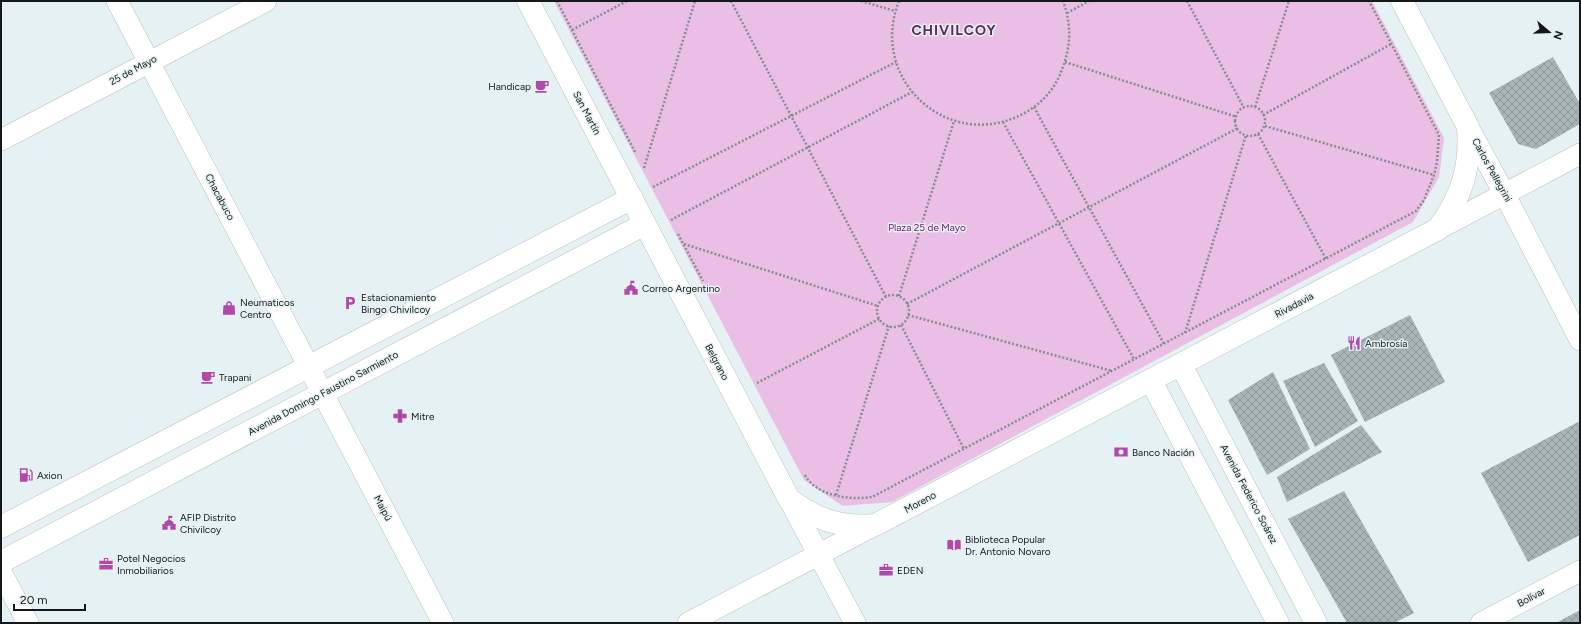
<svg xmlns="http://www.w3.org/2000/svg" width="1581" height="624" viewBox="0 0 1581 624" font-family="Figtree,sans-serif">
	<defs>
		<pattern id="building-cross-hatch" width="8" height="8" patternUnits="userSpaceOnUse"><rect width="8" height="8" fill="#a8b4b5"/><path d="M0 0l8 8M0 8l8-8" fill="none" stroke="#909a9b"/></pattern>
	</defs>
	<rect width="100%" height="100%" fill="#e5f1f2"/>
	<!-- park -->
	<path fill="#ebbfe5" d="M554 1H1372L1444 138 1439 177 1413 222 892 502 843 506 804 480Z"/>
	<!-- building -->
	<path fill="url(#building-cross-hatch)" d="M1553 57 1580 104V124L1536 149 1518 144 1489 93Z
		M1410 315 1445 382 1365 422 1331 355Z
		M1324 363 1358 421 1315 447 1283 381Z
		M1273 372 1310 449 1267 475 1228 400Z
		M1580 421V535L1528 562 1481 473Z
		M1361 425 1382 452 1287 502 1277 477Z
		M1344 491 1414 613 1394 623H1347L1288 519Z
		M1580 610V623H1556Z"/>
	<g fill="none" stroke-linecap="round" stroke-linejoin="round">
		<defs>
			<path id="minor" d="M117 1 443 623
				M1468 127 1504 193 1580 340
				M1 140 266 1
				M1438 229 1580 154
				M789 499 855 623
				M1 572 28 623
				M688 623 875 525
				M1481 623 1580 571"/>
			<path id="secondary" d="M528 1 789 499C816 520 841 528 875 525L1438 229C1462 196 1471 168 1468 127L1402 1
				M1181 365 1316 623
				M1151 381 1278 623
				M1 527 632 198
				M1 562 645 224"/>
		</defs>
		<!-- minor casing -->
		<use href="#minor" stroke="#b5c0c1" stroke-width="22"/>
		<!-- secondary casing -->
		<use href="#secondary" stroke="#b5c0c1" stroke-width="23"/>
		<!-- path -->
		<path stroke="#848d8e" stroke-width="2.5" stroke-dasharray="2 2" stroke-linecap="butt" d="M557 1 635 152
			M731 1 886 297
			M861 1 895 11
			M899 1C867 82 953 156 1028 111 1043 102 1055 88 1061 72 1071 48 1072 25 1063 1
			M1187 1 1244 108
			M1067 13 1089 1
			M572 30 627 1
			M1065 62 1237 117
			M1235 121a15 15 0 1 1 30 0a15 15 0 1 1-30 0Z
			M1034 107 1164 344
			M1255 107 1289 1
			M1263 115 1391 44
			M1003 122 1134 359
			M1265 126 1434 175
			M1258 134 1326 259
			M644 168 695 1
			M653 187 896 62
			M671 220 912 92
			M678 234 703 281
			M684 244 878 306
			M877 311a16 16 0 1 1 32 0a16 16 0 1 1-32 0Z
			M899 296 954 121
			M907 304 1238 128
			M908 315 1112 371
			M901 325 964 449
			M1185 333 1246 135
			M757 383 879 319
			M805 475C817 497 851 500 872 497L1416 211 1424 200 1434 175 1437 162 1439 135 1369 1
			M836 495 889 326"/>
		<!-- minor -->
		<use href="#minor" stroke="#fff" stroke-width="21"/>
		<!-- secondary -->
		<use href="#secondary" stroke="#fff" stroke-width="22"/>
	</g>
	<!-- icons -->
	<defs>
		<symbol id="cafe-bare" viewBox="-9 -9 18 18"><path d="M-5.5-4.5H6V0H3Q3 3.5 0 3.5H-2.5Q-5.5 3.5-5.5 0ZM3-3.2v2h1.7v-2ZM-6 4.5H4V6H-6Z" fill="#b248a9" stroke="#e5f1f2" stroke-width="2.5" paint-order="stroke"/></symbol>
		<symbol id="civic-bare" viewBox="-9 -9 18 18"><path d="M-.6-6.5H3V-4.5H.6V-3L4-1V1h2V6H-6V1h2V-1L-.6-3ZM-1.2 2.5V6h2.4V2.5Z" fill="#b248a9" stroke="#e5f1f2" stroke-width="2.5" paint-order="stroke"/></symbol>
		<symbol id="parking-bare" viewBox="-9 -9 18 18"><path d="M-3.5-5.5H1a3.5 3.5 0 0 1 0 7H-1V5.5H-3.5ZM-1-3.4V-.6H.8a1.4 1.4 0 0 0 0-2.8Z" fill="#b248a9" stroke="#e5f1f2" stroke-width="2.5" paint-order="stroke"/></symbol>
		<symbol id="shop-bare" viewBox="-9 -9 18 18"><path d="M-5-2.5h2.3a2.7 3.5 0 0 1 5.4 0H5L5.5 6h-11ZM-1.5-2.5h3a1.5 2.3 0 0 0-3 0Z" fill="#b248a9" stroke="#e5f1f2" stroke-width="2.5" paint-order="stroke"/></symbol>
		<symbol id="restaurant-bare" viewBox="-9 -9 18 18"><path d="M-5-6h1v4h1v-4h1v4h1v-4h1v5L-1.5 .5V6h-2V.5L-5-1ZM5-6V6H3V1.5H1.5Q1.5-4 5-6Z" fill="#b248a9" stroke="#e5f1f2" stroke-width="2.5" paint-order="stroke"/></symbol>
		<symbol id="pharmacy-bare" viewBox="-9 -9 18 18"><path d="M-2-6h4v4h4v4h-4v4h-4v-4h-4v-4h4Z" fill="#b248a9" stroke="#e5f1f2" stroke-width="2.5" paint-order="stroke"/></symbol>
		<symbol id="bank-bare" viewBox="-9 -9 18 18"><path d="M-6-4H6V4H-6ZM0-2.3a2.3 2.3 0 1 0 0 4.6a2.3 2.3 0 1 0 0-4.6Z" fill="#b248a9" stroke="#e5f1f2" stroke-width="2.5" paint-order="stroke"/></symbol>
		<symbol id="fuel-bare" viewBox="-9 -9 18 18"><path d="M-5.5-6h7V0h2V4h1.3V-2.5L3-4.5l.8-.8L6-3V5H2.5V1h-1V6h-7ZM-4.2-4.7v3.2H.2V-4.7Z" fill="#b248a9" stroke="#e5f1f2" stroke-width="2.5" paint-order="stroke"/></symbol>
		<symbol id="library-bare" viewBox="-9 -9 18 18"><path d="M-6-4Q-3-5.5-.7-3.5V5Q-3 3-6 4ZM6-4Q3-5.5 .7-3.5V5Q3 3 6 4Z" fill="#b248a9" stroke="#e5f1f2" stroke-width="2.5" paint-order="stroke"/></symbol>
		<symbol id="office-bare" viewBox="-9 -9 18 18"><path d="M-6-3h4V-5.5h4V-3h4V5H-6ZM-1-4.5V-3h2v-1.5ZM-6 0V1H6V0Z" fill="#b248a9" stroke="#e5f1f2" stroke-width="2.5" paint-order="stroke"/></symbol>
	</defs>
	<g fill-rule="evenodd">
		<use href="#cafe-bare" x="532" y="76" width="20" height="20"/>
		<use href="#civic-bare" x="621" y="278" width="20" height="20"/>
		<use href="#parking-bare" x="340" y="293" width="20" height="20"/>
		<use href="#shop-bare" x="219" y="298" width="20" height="20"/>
		<use href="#restaurant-bare" x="1344" y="333" width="20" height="20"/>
		<use href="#cafe-bare" x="198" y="367" width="20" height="20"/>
		<use href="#pharmacy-bare" x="390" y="406" width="20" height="20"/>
		<use href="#bank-bare" x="1111" y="442" width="20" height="20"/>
		<use href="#fuel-bare" x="16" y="465" width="20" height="20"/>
		<use href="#civic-bare" x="159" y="513" width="20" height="20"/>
		<use href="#library-bare" x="944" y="535" width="20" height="20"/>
		<use href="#office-bare" x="96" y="554" width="20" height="20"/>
		<use href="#office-bare" x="876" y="560" width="20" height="20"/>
	</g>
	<g text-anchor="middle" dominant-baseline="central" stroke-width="3" stroke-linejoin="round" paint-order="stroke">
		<!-- street labels -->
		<g font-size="10" fill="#141819" stroke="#e5f1f2">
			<text transform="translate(133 70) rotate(-28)">25 de Mayo</text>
			<text transform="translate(587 113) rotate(62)">San Martín</text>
			<text transform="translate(1492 170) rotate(61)">Carlos Pellegrini</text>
			<text transform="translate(220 197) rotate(62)">Chacabuco</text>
			<text transform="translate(1294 305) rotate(-28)">Rivadavia</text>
			<text transform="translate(717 362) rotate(62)">Belgrano</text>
			<text transform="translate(323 393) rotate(-28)">Avenida Domingo Faustino Sarmiento</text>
			<text transform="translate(1249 494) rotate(62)">Avenida Federico Soárez</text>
			<text transform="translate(920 502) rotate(-28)">Moreno</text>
			<text transform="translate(383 508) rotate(62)">Maipú</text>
			<text transform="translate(1531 597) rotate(-28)">Bolívar</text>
		</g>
		<!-- poi labels -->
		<g font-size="10" fill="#141819" stroke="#e5f1f2" text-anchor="start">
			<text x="531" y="86" text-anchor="end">Handicap</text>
			<text x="642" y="288">Correo Argentino</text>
			<text x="361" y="297">Estacionamiento<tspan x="361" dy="12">Bingo Chivilcoy</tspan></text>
			<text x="240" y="302">Neumaticos<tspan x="240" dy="12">Centro</tspan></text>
			<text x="1365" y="343">Ambrosía</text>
			<text x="219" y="377">Trapani</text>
			<text x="411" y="416">Mitre</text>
			<text x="1132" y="452">Banco Nación</text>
			<text x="37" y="475">Axion</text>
			<text x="180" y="517">AFIP Distrito<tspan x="180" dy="12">Chivilcoy</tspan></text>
			<text x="965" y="539">Biblioteca Popular<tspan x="965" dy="12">Dr. Antonio Novaro</tspan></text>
			<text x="117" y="558">Potel Negocios<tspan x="117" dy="12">Inmobiliarios</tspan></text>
			<text x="897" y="570">EDEN</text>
		</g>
		<!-- park labels -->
		<g font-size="10" fill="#70206a" stroke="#e5f1f2">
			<text x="927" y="227">Plaza 25 de Mayo</text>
		</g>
		<!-- district labels -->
		<g font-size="14" font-weight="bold" letter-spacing="1" fill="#5e2a59" stroke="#e5f1f2">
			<text x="954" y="30">CHIVILCOY</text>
		</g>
	</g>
	<!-- border -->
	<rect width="1581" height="624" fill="none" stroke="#141819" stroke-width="4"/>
	<!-- north arrow -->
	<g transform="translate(1549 32) rotate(109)" stroke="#e5f1f2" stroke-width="3" paint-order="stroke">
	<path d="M0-3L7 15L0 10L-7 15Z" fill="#141819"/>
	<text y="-6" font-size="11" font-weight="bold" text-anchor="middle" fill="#141819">N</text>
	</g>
	<!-- scale -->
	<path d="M14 604v6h71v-6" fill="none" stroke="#141819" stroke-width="2"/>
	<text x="20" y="604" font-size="12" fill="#141819" stroke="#e5f1f2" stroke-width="3" paint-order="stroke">20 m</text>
</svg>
